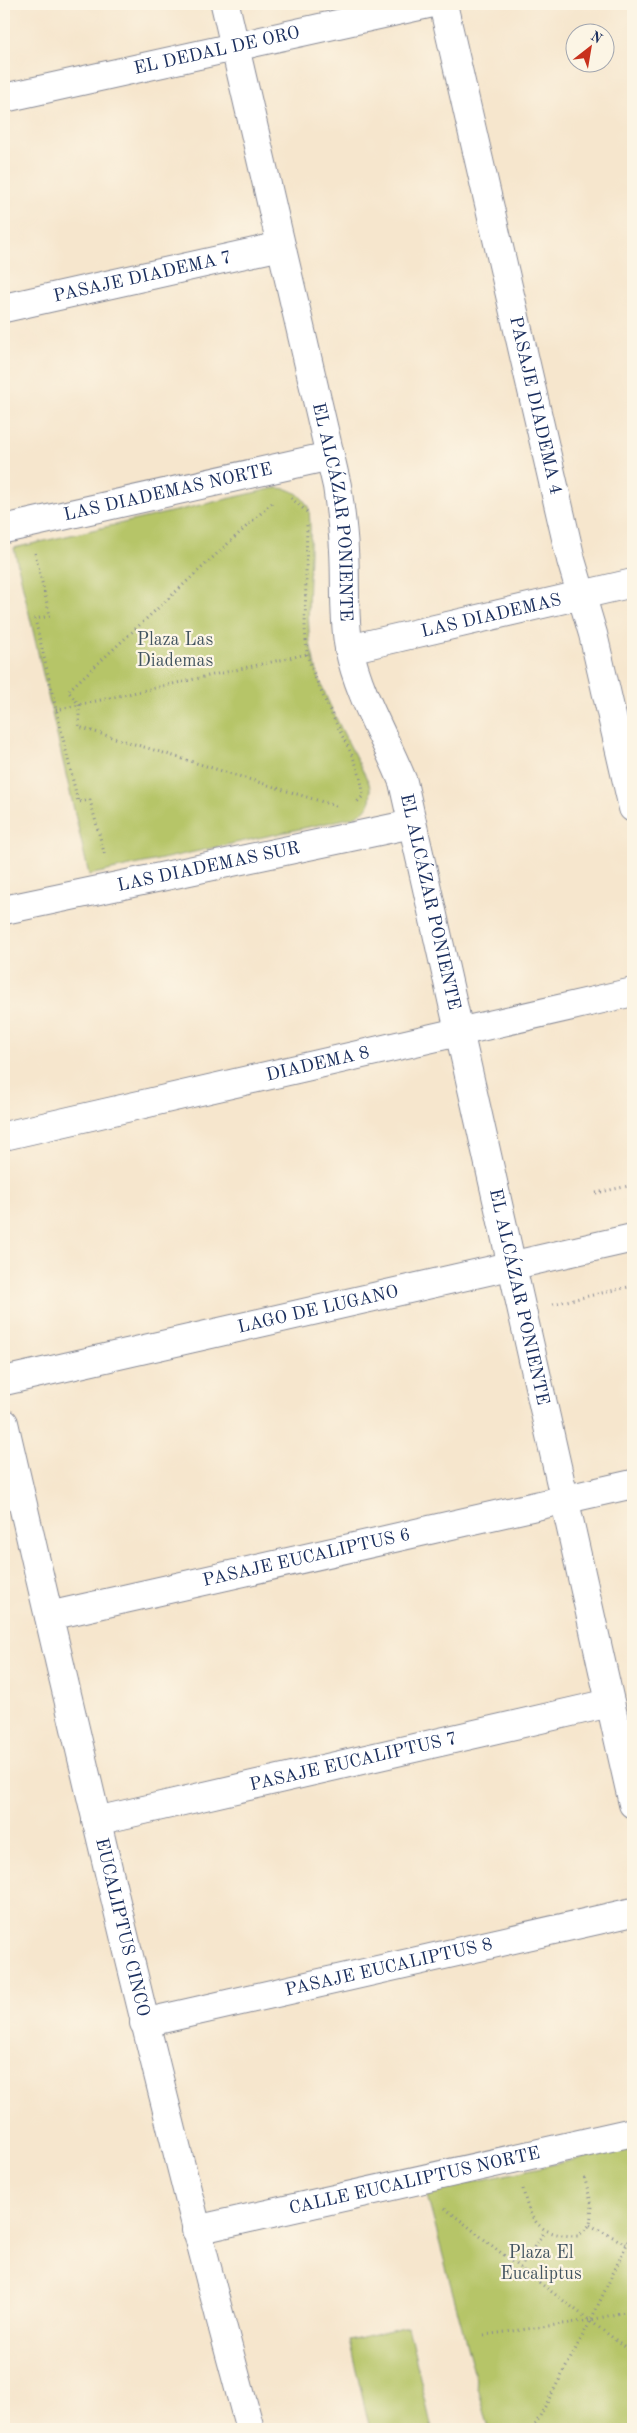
<svg xmlns="http://www.w3.org/2000/svg" width="637" height="2433" viewBox="0 0 637 2433" font-family="'Old Standard TT',serif">
	<rect width="100%" height="100%" fill="#fcf5e5"/>
	<filter id="ink" filterUnits="userSpaceOnUse"><feTurbulence type="fractalNoise" baseFrequency=".02" numOctaves="2"/><feDisplacementMap in="SourceGraphic" scale="10" xChannelSelector="R" yChannelSelector="G"/><feConvolveMatrix kernelMatrix="1 2 1 2 8 2 1 2 1" color-interpolation-filters="sRGB"/></filter>
	<filter id="wash" filterUnits="userSpaceOnUse"><feTurbulence type="fractalNoise" baseFrequency=".0096" numOctaves="4" result="noise"/><feDisplacementMap in="SourceGraphic" scale="20" xChannelSelector="R" yChannelSelector="G"/><feGaussianBlur stdDeviation="1.12" result="paint"/><feColorMatrix in="noise" values="0 0 0 0 0 0 0 0 0 0 0 0 0 0 0 0 0 1.4 0 .05"/><feComposite in="paint" operator="in"/></filter>
	<g filter="url(#wash)">
		<rect width="100%" height="100%" fill="#f6e6cd"/>
		<!-- green -->
		<path fill="#b6c568" stroke="#687a63" d="M275 488C292 488 302 494 309 509 313 550 306 591 309 631 312 682 347 738 369 783 373 801 370 809 354 817L89 875 14 548Z
			M633 2147V2429H489L426 2192Z
			M408 2326 432 2429H370L349 2340Z"/>
	</g>
	<g filter="url(#ink)">
		<g fill="none" stroke-linecap="round" stroke-linejoin="round">
			<defs>
				<g id="minor">
					<path id="s1" d="M225 4 337 486C340 507 343 528 344 550 346 583 343 616 349 648 359 696 385 737 403 782L633 1804"/>
					<path id="s2" d="M443 4 571 560 593 634 633 808"/>
					<path id="s3" d="M4 98 428 4"/>
					<path id="s4" d="M4 308 281 246"/>
					<path id="s5" d="M4 529 330 456"/>
					<path id="s6" d="M349 649 633 583"/>
					<path id="s7" d="M4 910 412 824"/>
					<path id="s8" d="M4 1136 633 992"/>
					<path id="s9" d="M4 1381 633 1238"/>
					<path id="s10" d="M4 1423C82 1760 159 2096 250 2429"/>
					<path id="s11" d="M49 1616 633 1484"/>
					<path id="s12" d="M96 1821 610 1703"/>
					<path id="s13" d="M144 2023 633 1912"/>
					<path id="s14" d="M196 2230 633 2132"/>
				</g>
			</defs>
			<!-- minor casing -->
			<use href="#minor" stroke="#888a96" stroke-width="30"/>
			<!-- path -->
			<path stroke="#888a96" stroke-width="3" stroke-dasharray="1 4" stroke-linecap="butt" d="M291 498 307 512
				M272 503 68 691 79 705V727L336 806
				M35 553 50 616 35 619 78 802 90 800 105 856
				M307 654C314 677 325 701 336 723 347 746 362 769 363 796L357 802
				M56 710 307 654 305 628 307 523
				M596 1193 633 1185
				M553 1304 633 1286
				M523 2189C530 2224 542 2236 578 2236L590 2225 592 2206 584 2176
				M445 2208 520 2268 633 2353
				M590 2225 626 2244
				M520 2268 545 2231
				M484 2335 591 2320 633 2310
				M533 2429 591 2320 633 2231"/>
			<!-- minor -->
			<use href="#minor" stroke="#fff" stroke-width="28"/>
		</g>
	</g>
	<g text-anchor="middle" dominant-baseline="central" stroke-width="4.5" stroke-linejoin="round" paint-order="stroke">
		<!-- street labels -->
		<g font-size="18" fill="#1b2f5e" stroke="#fcf5e5">
			<text stroke="none"><textPath href="#s3" startOffset="218">EL DEDAL DE ORO</textPath></text>
			<text stroke="none"><textPath href="#s4" startOffset="142">PASAJE DIADEMA 7</textPath></text>
			<text stroke="none"><textPath href="#s2" startOffset="412">PASAJE DIADEMA 4</textPath></text>
			<text stroke="none"><textPath href="#s5" startOffset="168">LAS DIADEMAS NORTE</textPath></text>
			<text stroke="none"><textPath href="#s1" startOffset="520">EL ALCÁZAR PONIENTE</textPath></text>
			<text stroke="none"><textPath href="#s6" startOffset="146">LAS DIADEMAS</textPath></text>
			<text stroke="none"><textPath href="#s7" startOffset="209">LAS DIADEMAS SUR</textPath></text>
			<text stroke="none"><textPath href="#s1" startOffset="925">EL ALCÁZAR PONIENTE</textPath></text>
			<text stroke="none"><textPath href="#s8" startOffset="322">DIADEMA 8</textPath></text>
			<text stroke="none"><textPath href="#s1" startOffset="1330">EL ALCÁZAR PONIENTE</textPath></text>
			<text stroke="none"><textPath href="#s9" startOffset="322">LAGO DE LUGANO</textPath></text>
			<text stroke="none"><textPath href="#s11" startOffset="264">PASAJE EUCALIPTUS 6</textPath></text>
			<text stroke="none"><textPath href="#s12" startOffset="264">PASAJE EUCALIPTUS 7</textPath></text>
			<text stroke="none"><textPath href="#s10" startOffset="518">EUCALIPTUS CINCO</textPath></text>
			<text stroke="none"><textPath href="#s13" startOffset="251">PASAJE EUCALIPTUS 8</textPath></text>
			<text stroke="none"><textPath href="#s14" startOffset="224">CALLE EUCALIPTUS NORTE</textPath></text>
		</g>
		<!-- park labels -->
		<g font-size="18" fill="#425460" stroke="#fcf5e5">
			<text x="175" y="640">Plaza Las<tspan x="175" dy="21">Diademas</tspan></text>
			<text x="541" y="2253">Plaza El<tspan x="541" dy="21">Eucaliptus</tspan></text>
		</g>
	</g>
	<!-- margin -->
	<rect width="637" height="2433" fill="none" stroke="#fcf5e5" stroke-width="20"/>
	<!-- north arrow -->
	<g transform="translate(590 48) rotate(31)"><circle r="24" fill="#fcf5e5" stroke="#a2a6af"/>
	<path d="M0-4L9 19L0 12L-9 19Z" fill="#c8321e"/>
	<text y="-8" font-size="14" font-weight="bold" text-anchor="middle" fill="#1b2f5e">N</text>
	</g>
</svg>
